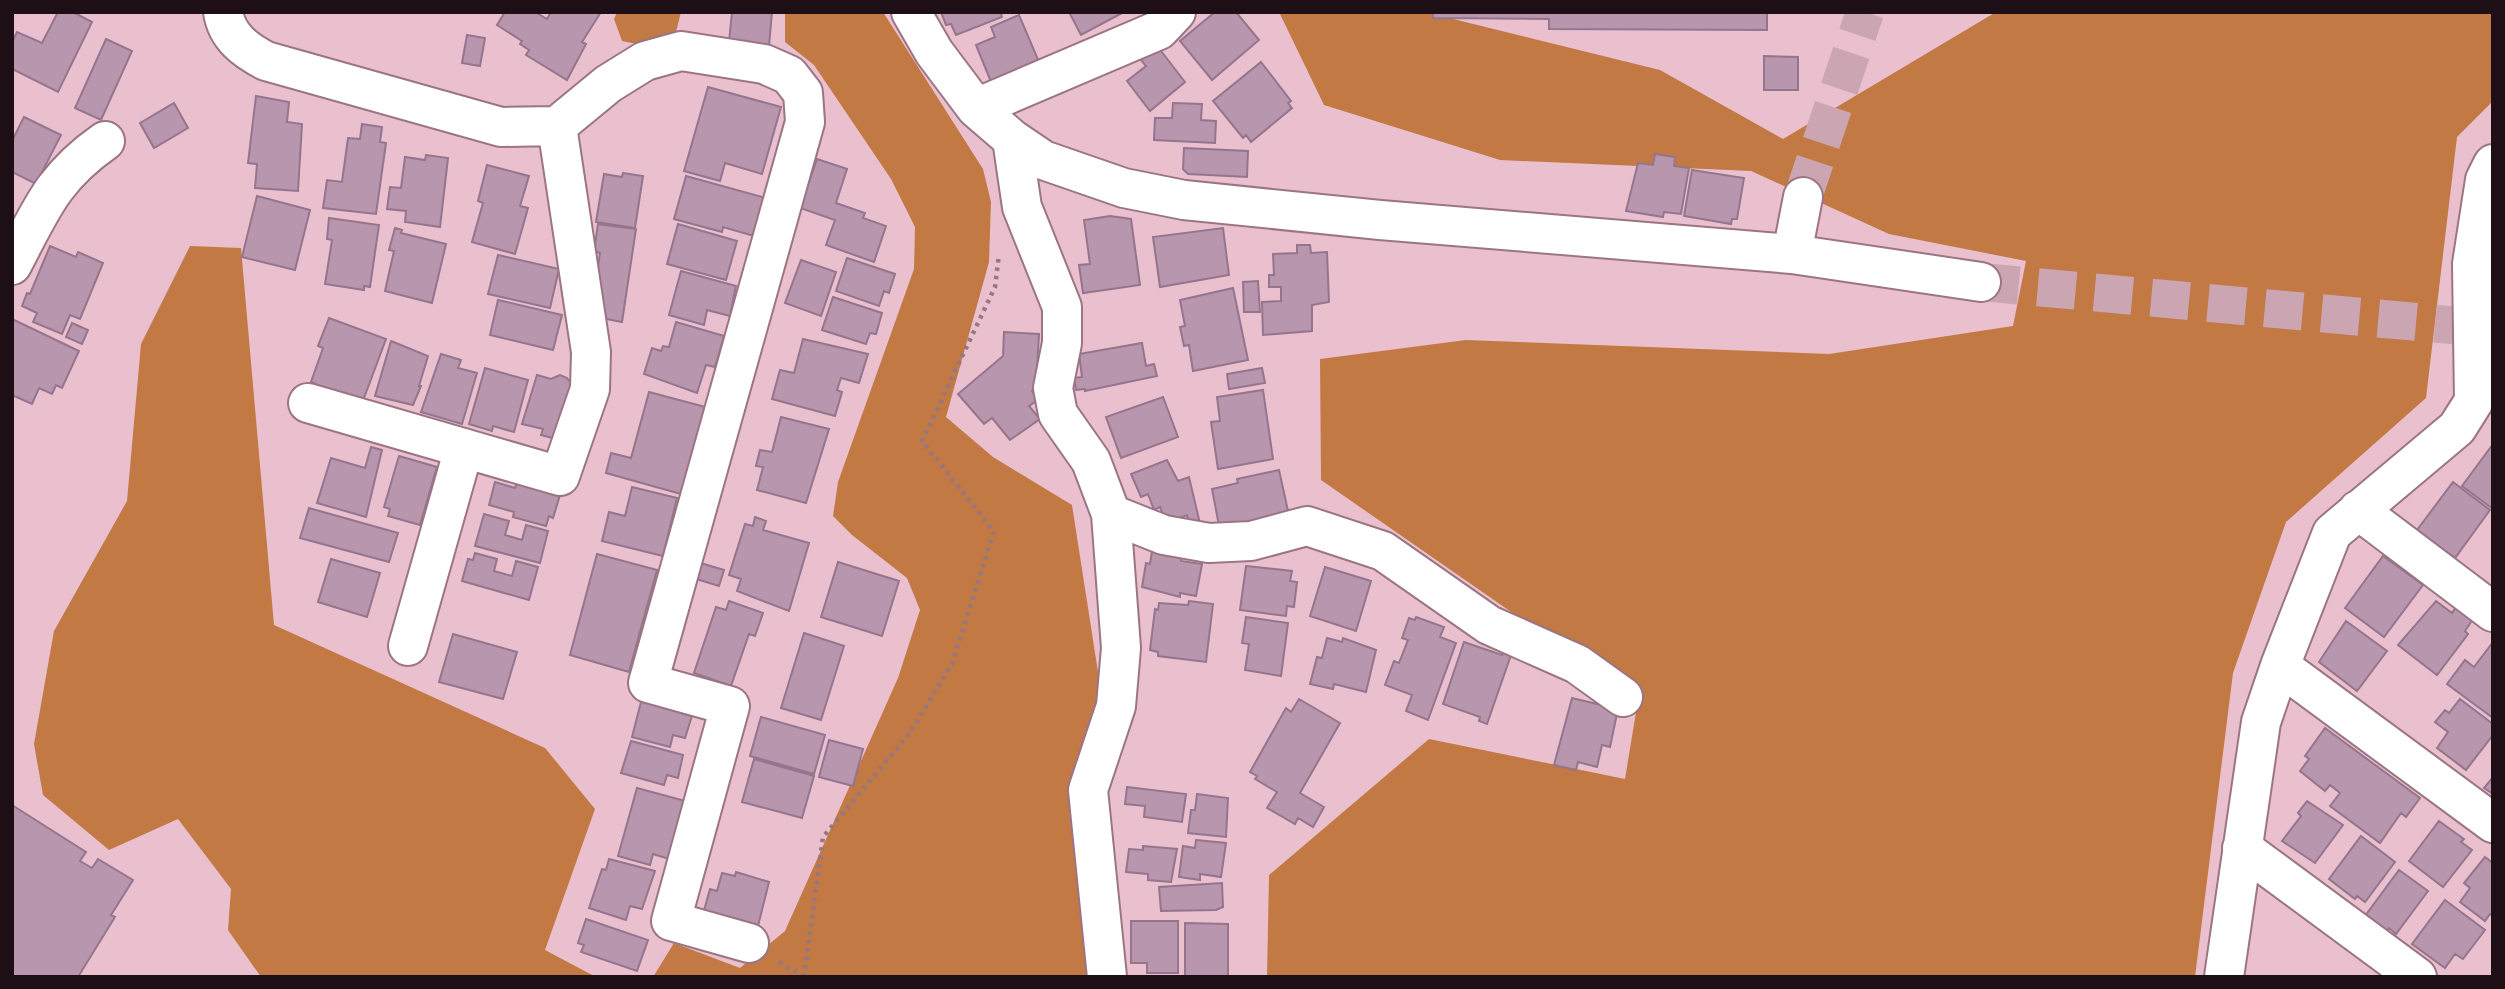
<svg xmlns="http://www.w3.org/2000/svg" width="2505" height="989" viewBox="0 0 2505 989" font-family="Cabin,sans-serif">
	<rect width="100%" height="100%" fill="#eac0ce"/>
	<!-- forest -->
	<path fill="#c27944" d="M617 12H681L674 40 647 46 622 41 614 19Z
		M785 12H883L983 169 991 202 989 262 946 417 993 457 1072 505 1103 704 1104 977H653L674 943 740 968 785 931 898 678 920 610 907 578 852 535 833 516 838 482 914 269 915 227 891 179 814 65 785 42Z
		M1279 12H1425L1660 70 1783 139 1996 12H2493V101L2457 137 2426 398 2286 522 2233 673 2195 977H1267L1269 875 1429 739 1625 779 1638 700 1321 480 1320 359 1466 340 1829 354 2013 326 2026 261 1889 234 1751 171 1500 160 1324 105Z
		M190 246 241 248 274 625 545 748 595 809 545 950 596 977H261L228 930 231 889 178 819 109 850 43 795 34 744 54 631 127 501 141 344Z"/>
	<!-- building -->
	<path fill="#b796ae" stroke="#95758d" stroke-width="2" d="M58 12H73L92 22 58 92 12 69V42L17 32 42 43Z
		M505 12H535L547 19 551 12H601L582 42 586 44 567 80 526 55 529 50 520 44 522 41 497 25Z
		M732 12H772L769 46 729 42Z
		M941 12H1005L1001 14 1002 17 956 35 951 24 946 25Z
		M1069 12H1124L1081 35Z
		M1215 12H1236L1259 40 1212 80 1180 41Z
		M1433 12H1767V30L1549 29V19L1433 18Z
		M1019 15 1039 62 991 82 976 45 995 37 991 27Z
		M467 35 485 38 480 66 462 63Z
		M106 39 132 51 101 120 75 108Z
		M1158 47 1185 82 1150 111 1127 81 1146 66 1141 60Z
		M1764 56 1798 57V90H1764Z
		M1261 62 1291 101 1288 103 1292 108 1251 142 1246 135 1243 138 1213 101Z
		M708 87 781 107 762 174 725 163 720 181 684 171Z
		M256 96 289 102 287 122 302 124 298 191 255 188 257 164 248 163Z
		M174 103 188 128 154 148 140 123Z
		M1173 103 1202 104 1201 120 1216 121 1215 143 1154 140 1155 118H1172Z
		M24 117 61 135 36 184 12 172V141Z
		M362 124 382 127 380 142 386 143 376 214 323 208 327 180 342 182 348 138 360 139Z
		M1184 148 1248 151 1247 177 1188 174 1183 169Z
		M1655 154 1675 157 1674 166 1689 168 1681 214 1664 212 1663 217 1626 211 1638 163 1653 165Z
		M426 155 448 158 440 227 405 222 406 211 387 209 390 187 401 188 405 157 425 160Z
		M817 159 847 169 836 203 865 213 863 218 886 226 874 262 826 245 835 220 800 208Z
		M487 165 529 176 520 206 528 208 515 254 472 242 483 203 478 201Z
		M1692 170 1744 178 1737 219H1732L1731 224 1684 216Z
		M623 173 643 176 635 228 596 222 604 174 622 177Z
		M686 176 766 198 754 236 723 227 722 232 674 219Z
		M257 196 310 210 295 270 242 257Z
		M1110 216 1131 219 1140 285 1083 293 1079 265 1090 264 1084 220Z
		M329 218 379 225 370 287 364 286V290L325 284 332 240 327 239Z
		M598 224 636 229 622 322 601 318 595 286 600 253 594 251Z
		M678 224 737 241 726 280 667 264Z
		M395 228 402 230 401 233 446 244 432 303 385 291 394 251 389 250Z
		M1223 228 1229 275 1160 287 1153 237Z
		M1297 245H1310L1311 253 1327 252 1329 302 1312 305V331L1263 335 1262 302 1281 301V287H1269V275H1274L1273 254 1297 253Z
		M50 246 76 257 78 252 103 263 80 319 70 315 62 334 33 322 37 313 22 306 27 293 30 294Z
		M498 255 559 269 550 308 488 294Z
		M847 258 895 274 889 293 884 291 879 306 836 291Z
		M801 260 836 272 821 316 785 303Z
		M681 271 736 286 730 316 707 310 704 325 669 315Z
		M1258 281 1260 312H1244L1243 282Z
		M1233 288 1248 360 1193 371 1189 345 1184 346 1180 327 1185 326 1180 300Z
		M833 297 882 313 876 334 870 333 866 344 822 330Z
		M498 300 562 315 553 350 490 335Z
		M329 318 386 339 361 406 314 389 316 384 311 382 323 348 318 346Z
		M12 319 79 351 62 388 56 385 52 394 39 388 32 404 12 395Z
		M676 322 724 336 715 367 706 365 697 393 644 374 652 348 661 351 663 346 669 347Z
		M72 323 88 330 82 344 66 337Z
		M1004 332 1039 334 1036 387 1032 391 1038 400 1029 406 1040 419 1010 440 992 418 984 424 958 394 1003 356Z
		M803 339 868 354 859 383 841 378 837 390 842 392 835 416 772 399 780 370 794 373Z
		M391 341 428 356 419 386H421L413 405 375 396Z
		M1142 343 1146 366 1154 364 1157 376 1085 391V389L1076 390 1074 378 1082 377 1079 354Z
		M441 354 461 360 458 368 477 373 462 424 421 412Z
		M485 368 528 380 514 432 493 426 492 431 469 424Z
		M1262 368 1265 383 1229 389 1227 374Z
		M537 375 551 379 560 375 567 378 572 384 556 439 541 435 543 429 522 424Z
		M1263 390 1273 459 1218 469 1211 422 1220 421 1217 397Z
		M649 392 709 408 681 494 606 473 611 453 631 458Z
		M1163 397 1178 437 1121 458 1106 417Z
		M781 417 829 429 806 503 757 490 763 467 756 466 760 450 772 452Z
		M2493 444V509L2462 486Z
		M371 447 382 450 366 517 317 503 331 458 365 468Z
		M399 456 437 467 420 525 388 516 390 509 384 507Z
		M1167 460 1178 481 1189 477 1201 528 1190 530 1187 515 1166 523 1160 507 1154 510 1148 494 1141 497 1131 474Z
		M1279 470 1290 520 1221 536 1212 489 1238 483 1237 479Z
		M495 482 515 488 517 483 560 495 553 518 549 516 546 526 513 517 514 512 489 505Z
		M2453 482 2490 510 2455 558 2417 530Z
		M632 487 677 498 663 556 602 541 609 512 625 516Z
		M309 508 398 533 389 562 300 538Z
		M484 514 509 521 505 535 522 540 526 525 548 531 540 563 475 546Z
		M755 517 766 521 763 530 809 543 789 611 737 591 741 579 729 575 745 524 753 526Z
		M1152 551 1181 556V561L1202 564 1196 596 1180 593V597L1142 587 1146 563 1150 564Z
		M475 553 497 559 494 571 512 576 516 561 538 567 529 600 462 581 468 559 473 560Z
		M597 554 657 570 629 672 570 655Z
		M2383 556 2423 585 2384 637 2345 608Z
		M331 559 380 573 367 617 318 602Z
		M697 562 724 570 719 586 693 578Z
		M838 562 899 581 882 636 821 617Z
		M1246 566 1292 571 1290 581 1297 582 1294 607 1287 606 1286 616 1240 610Z
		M1325 567 1371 581 1356 631 1310 616Z
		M729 601 763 613 755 636 749 634 731 686 694 673 716 607 726 610Z
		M1189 601 1213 604 1206 662 1158 656V652L1150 650 1155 609 1158 610 1159 603 1188 605Z
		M2436 601 2452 613 2456 607 2473 619 2465 631 2468 634 2437 675 2398 645Z
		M1246 617 1288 623 1281 676 1245 670 1249 644 1242 643Z
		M1416 617 1444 627 1440 637 1456 643 1428 720 1406 711 1412 695 1385 685 1394 661 1399 663 1408 640 1402 638 1409 618 1415 620Z
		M2346 621 2387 651 2357 691 2319 662Z
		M804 633 844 646 821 720 781 708Z
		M453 634 517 652 503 699 439 682Z
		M1327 638 1342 642 1343 638 1376 650 1366 692 1334 684 1333 689 1310 684 1317 657 1322 658Z
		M1464 642 1502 655 1504 649 1512 652 1487 724 1479 721 1480 717 1443 704Z
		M2493 642V718L2447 684 2465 660 2474 667Z
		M642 698 683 710 682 713 692 716 685 738 673 735 670 747 632 737Z
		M1572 698 1618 709 1610 747 1602 745 1597 767 1578 762 1576 770 1554 765Z
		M1299 699 1340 723 1300 793 1324 807 1313 827 1298 818 1295 824 1267 808 1277 792 1255 779 1257 776 1250 772 1286 708 1291 712Z
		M2460 699 2493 724V735L2466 770 2437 748 2448 732 2435 722 2445 710 2449 713Z
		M761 717 825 735 814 774 750 756Z
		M2325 728 2420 798 2406 817 2401 813 2380 843 2330 806 2340 793 2330 785 2325 791 2300 771 2309 759 2305 756Z
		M829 740 863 749 853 786 819 777Z
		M631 741 683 755 678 778 667 775 664 785 621 773Z
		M754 759 814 776 802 818 742 802Z
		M2493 777V794L2484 788Z
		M1127 787 1186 794 1182 822 1144 817 1145 806 1125 804Z
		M637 788 685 801 669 859 653 854 650 865 618 856Z
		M1197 794 1228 798 1226 837 1188 833 1191 810H1195Z
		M2307 801 2343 825 2315 863 2282 841 2301 816 2298 813Z
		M12 805 86 852 80 861 92 868 98 859 133 880 111 915 115 917 78 977H12Z
		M2439 821 2464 839 2461 842 2472 850 2443 887 2409 861Z
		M2361 836 2395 862 2365 902 2357 896 2355 899 2329 879Z
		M1196 840 1226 843 1221 877 1200 874V880L1179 877 1183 846 1195 848Z
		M1143 846 1177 849 1171 882 1148 880V874L1126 872 1129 849 1143 850Z
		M2485 857 2493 863V916L2490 914 2485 921 2460 902 2470 888 2464 883Z
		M609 859 655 871 642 909 630 906 626 920 589 908 602 869 606 870Z
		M2399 870 2428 891 2396 934 2389 928 2387 932 2365 916Z
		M736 872 769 882 757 930 703 914 710 889 717 891 722 873 735 876Z
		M1222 883 1223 907 1216 910 1161 911 1159 887Z
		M2445 900 2485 930 2463 959 2455 954 2445 968 2412 944Z
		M586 919 648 940 637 971 581 952 584 945 578 943Z
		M1131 921H1178V973H1147V963H1131Z
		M1185 923 1228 924V977H1185Z"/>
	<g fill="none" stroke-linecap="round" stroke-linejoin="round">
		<!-- minor-tunnel -->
		<path stroke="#cba5b2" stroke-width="38" stroke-dasharray="38 19" stroke-linecap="butt" d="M1803 197 1865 12
			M1981 282 2493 329"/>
		<defs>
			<path id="minor" d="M223 12C227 37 245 50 266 61L501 127 557 126 591 352 590 389 560 476 308 403
				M911 12 934 52 976 108 1012 139 1043 160 1124 188 1184 200 1380 220 1792 254 1981 282
				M976 108 1159 30 1176 12
				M557 126 608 84 645 61 681 51 764 64 789 75 803 93 805 122 648 683 730 706 671 921 749 943
				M1012 139 1022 207 1062 307V343L1053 388 1058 414 1091 461 1111 514 1121 648 1116 706 1088 790 1107 977
				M1792 254 1803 197
				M12 265C41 210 52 178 105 141
				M2358 510 2493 612
				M1111 514 1164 535 1209 543 1251 541 1307 526 1383 551 1489 625 1577 664 1623 697
				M408 646 464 448
				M2280 666 2493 823
				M2242 848 2417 977
				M2224 977 2261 722 2280 666 2332 533 2457 428 2474 401 2472 264 2485 180 2493 164"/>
		</defs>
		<!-- minor casing -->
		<use href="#minor" stroke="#9b7583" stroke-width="42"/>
		<!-- path -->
		<path stroke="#957781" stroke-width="4.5" stroke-dasharray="3.5 5" stroke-linecap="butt" d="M779 962 802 976
			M804 977 823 837 909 734 952 664 994 531 922 441 995 287 999 254"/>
		<!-- minor -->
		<use href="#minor" stroke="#fff" stroke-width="38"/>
	</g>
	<!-- border -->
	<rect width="2505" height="989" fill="none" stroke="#1d0f15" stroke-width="28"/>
</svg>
